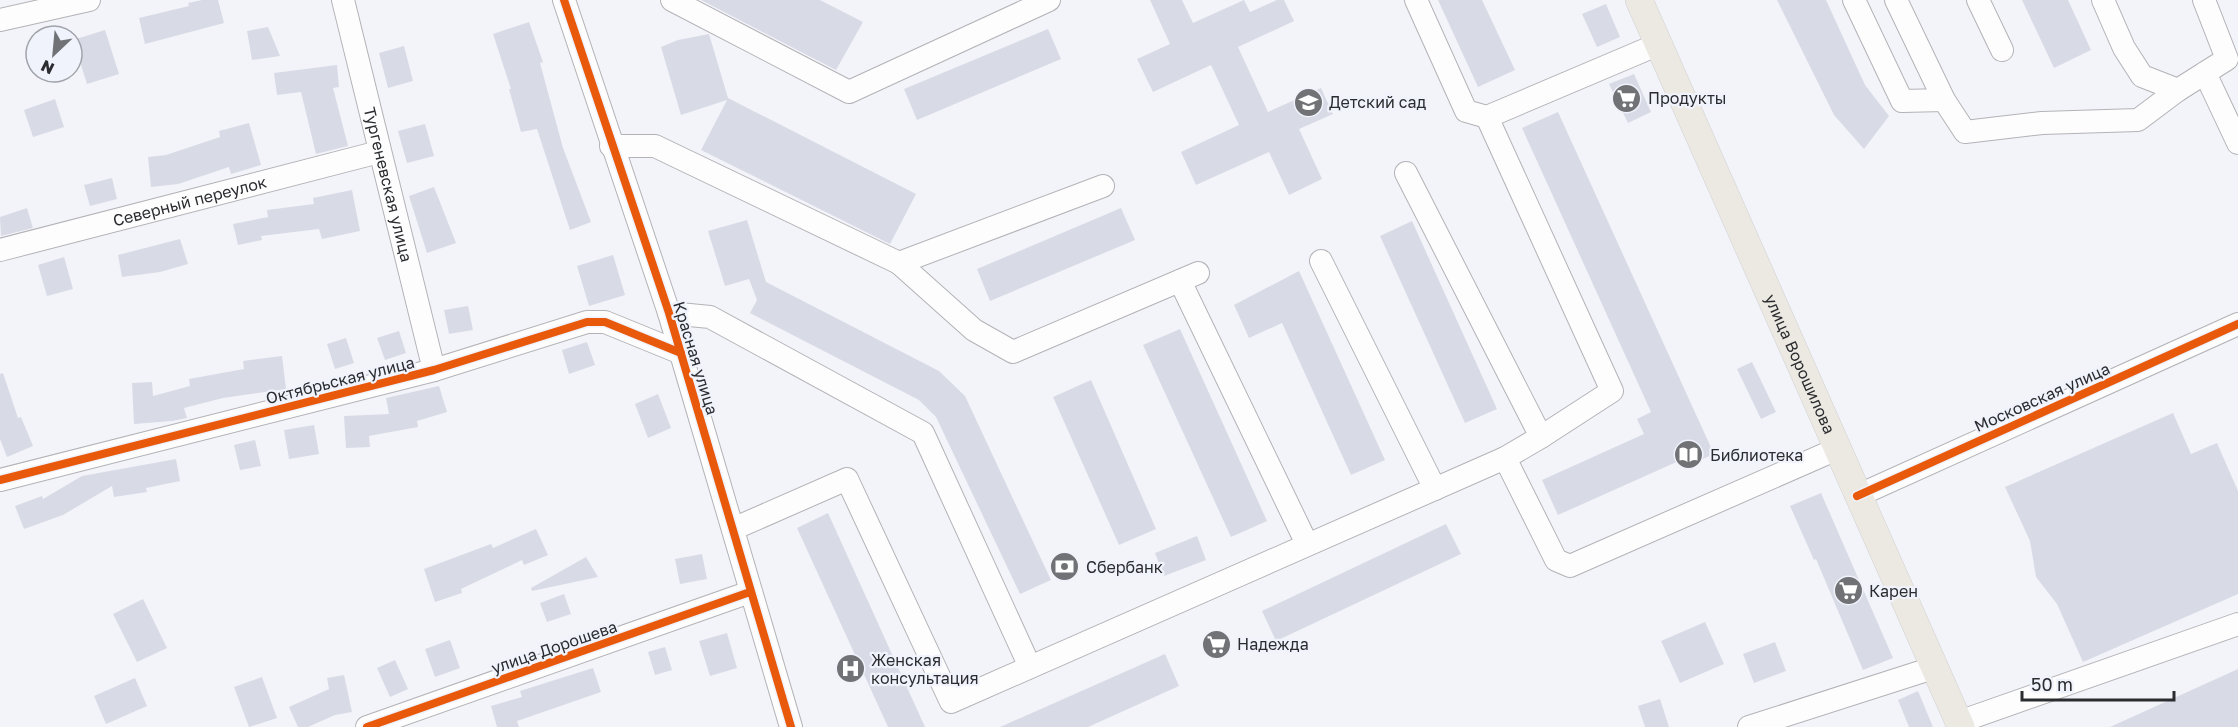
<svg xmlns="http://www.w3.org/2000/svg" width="2238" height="727" viewBox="0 0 2238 727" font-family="'Golos Text',sans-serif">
	<rect width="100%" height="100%" fill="#f3f4f9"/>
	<!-- building -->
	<path fill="#d8dbe6" d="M202 0H218L224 23 145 44 139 18 189 6 188 3Z
		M701 0H820L863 22 836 70Z
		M1150 0H1182L1193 23 1244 0 1250 12 1277 0H1284L1294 21 1238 47 1268 112 1321 88 1333 114 1299 129 1322 179 1289 195 1269 152 1196 185 1181 152 1239 125 1211 65 1153 92 1137 59 1170 44Z
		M1438 0H1482L1515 70 1478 87Z
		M1777 0H1826L1865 85 1889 116 1864 149 1834 115Z
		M2022 0H2068L2091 50 2054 68Z
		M1606 4 1620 37 1597 47 1582 14Z
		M529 22 543 62 540 63 563 148 591 222 570 230 537 129 521 132 509 89H511L493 34Z
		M268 27 280 56 252 60 247 31Z
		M1048 29 1061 59 917 120 904 89Z
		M105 30 119 74 87 84 73 40Z
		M709 34 728 98 916 194 890 244 701 150 727 100 681 115 661 47 678 40Z
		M404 46 413 81 388 88 379 53Z
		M337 65 339 87 333 88 348 146 316 154 301 92 277 95 274 73Z
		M1634 74 1651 112 1628 123 1609 84Z
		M55 99 64 127 33 137 24 110Z
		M1558 112 1714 454 1685 467 1681 460 1558 515 1542 480 1644 434 1637 419 1651 412 1522 128Z
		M249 123 261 165 231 174 229 167 178 184 151 187 148 157 166 155 220 137 219 131Z
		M425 124 434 156 407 163 398 131Z
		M112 178 117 199 90 206 84 185Z
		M434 187 456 243 427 253 409 196Z
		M352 190 360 231 322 239 319 229 261 236 262 240 238 245 233 224 268 217 267 210 314 204 313 198Z
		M27 208 33 228 1 236 0 217Z
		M1121 208 1135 240 990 301 977 269Z
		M747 220 766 282 939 371 965 396 1051 580 1020 594 936 417 919 400 750 313 757 300 749 279 725 286 708 231Z
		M1412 221 1497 409 1465 423 1380 236Z
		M180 239 188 264 160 272 122 277 118 255Z
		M613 255 625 295 589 306 577 266Z
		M64 257 73 289 47 296 38 265Z
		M1299 271 1385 460 1351 475 1282 323 1249 338 1234 305Z
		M468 306 473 330 449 334 444 310Z
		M1180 329 1267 521 1231 537 1143 345Z
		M399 331 406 353 385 360 377 338Z
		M346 338 354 363 335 369 327 344Z
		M587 342 595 365 569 374 562 350Z
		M282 356 286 389 223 398 184 408 187 418 172 421 134 424 132 383 152 382 153 396 190 386 189 379 244 369 243 361Z
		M1752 362 1776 412 1761 419 1737 369Z
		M3 373 18 418 21 417 33 446 7 457 0 439V374Z
		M1091 380 1156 529 1119 545 1053 397Z
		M439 386 447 412 417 421 418 427 369 436 370 447 346 448 344 416 389 414 386 398Z
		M658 394 671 428 648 438 635 404Z
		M2173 413 2191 454 2217 443 2238 491V594L2083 662 2057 604 2036 577 2030 541 2005 487Z
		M314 425 319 454 289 459 284 430Z
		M255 440 261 466 240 470 234 445Z
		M176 459 180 481 146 488 147 492 114 497 112 486 63 515 24 529 15 506 42 496 43 499 82 476Z
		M1821 493 1893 658 1863 670 1816 559 1814 560 1790 506Z
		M828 513 925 727H888L797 528Z
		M1446 524 1461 554 1276 641 1262 611Z
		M536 529 548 555 524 565 522 560 461 589 462 593 435 602 424 569 491 544 493 548Z
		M1197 536 1206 560 1164 576 1155 553Z
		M702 554 707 579 680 584 675 559Z
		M586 557 598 577 532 591 531 588Z
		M564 594 571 614 547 622 540 603Z
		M143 599 167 648 137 662 113 614Z
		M1705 622 1724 664 1680 683 1661 641Z
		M727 633 737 668 710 676 699 641Z
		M450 640 460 668 435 677 425 649Z
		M1775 642 1786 671 1754 683 1743 654Z
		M665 647 672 670 655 675 648 652Z
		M1165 654 1179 686 1088 727H1000Z
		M395 660 408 689 390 697 377 668Z
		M593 668 601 692 517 721 519 727H497L491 706 522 697 520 691Z
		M2238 669V727H2110Z
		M344 675 352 712 335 715 308 727H298L289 707 329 689 327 678Z
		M262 677 277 718 249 727 234 687Z
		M135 678 147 706 106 724 94 696Z
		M1918 691 1933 727H1909L1898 700Z
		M1660 699 1669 727H1645L1638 706Z"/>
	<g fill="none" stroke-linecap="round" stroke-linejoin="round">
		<defs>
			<g id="minor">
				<path id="s1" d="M343 0 434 370"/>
				<path d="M564 0 669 313 791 727"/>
				<path d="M672 0 849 92 1049 0"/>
				<path d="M1416 0 1466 111 1487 117"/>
				<path d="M1854 0 1902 101 1944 100 1896 0"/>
				<path d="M1978 0 2002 50"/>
				<path d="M0 20 89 0"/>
				<path d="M2205 73 2238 143"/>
				<path d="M2178 90 2227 59 2204 0"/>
				<path d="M1944 100 1965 132 2042 123 2138 120 2178 90 2142 76 2124 48 2103 0"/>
				<path d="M611 146H655L899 263 1103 186"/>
				<path d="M1406 173 1541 437 1505 458"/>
				<path id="s2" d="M0 250 379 152"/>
				<path d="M1321 261 1435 489"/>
				<path d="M899 263 974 330 1013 352 1198 273"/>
				<path d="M1180 281 1307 544"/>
				<path d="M669 313 710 317 923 433 1030 667"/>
				<path d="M1541 437 1612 391 1487 117 1659 44"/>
				<path d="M0 480 434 370 587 322H605L681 353"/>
				<path d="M1857 496 2238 324"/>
				<path d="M733 529 847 479 951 702 1505 458 1556 560 1570 566 1837 449"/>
				<path d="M1959 722 2238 624"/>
				<path d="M367 727 750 592"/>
				<path d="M1749 727 1936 667"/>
			</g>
			<g id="major">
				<path id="s3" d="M1639 0 1961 727"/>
			</g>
		</defs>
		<!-- minor casing -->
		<use href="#minor" stroke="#b3b3b7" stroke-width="24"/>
		<!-- major casing -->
		<use href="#major" stroke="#d1d1d3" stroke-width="28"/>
		<!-- minor -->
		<use href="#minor" stroke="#fdfdfe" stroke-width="22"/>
		<!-- major -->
		<use href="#major" stroke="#ece8e2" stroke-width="27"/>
		<defs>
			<path id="cycleway" d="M564 0 669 313 791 727
				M0 480 434 370 587 322H605L681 353
				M1857 496 2238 324
				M367 727 750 592"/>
		</defs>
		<!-- cycleway casing -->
		<use href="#cycleway" stroke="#f0f3fc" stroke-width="11"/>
		<!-- cycleway -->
		<use href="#cycleway" stroke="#e8590c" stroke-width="8"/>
	</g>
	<!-- icons -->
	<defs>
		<symbol id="supermarket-disc" viewBox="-11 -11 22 22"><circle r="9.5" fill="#717276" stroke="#f0f3fc"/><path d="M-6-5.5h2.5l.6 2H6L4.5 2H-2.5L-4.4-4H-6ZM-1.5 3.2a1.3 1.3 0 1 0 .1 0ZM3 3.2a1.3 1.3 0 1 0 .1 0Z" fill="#fff"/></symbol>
		<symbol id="school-disc" viewBox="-11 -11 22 22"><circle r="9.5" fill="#717276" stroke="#f0f3fc"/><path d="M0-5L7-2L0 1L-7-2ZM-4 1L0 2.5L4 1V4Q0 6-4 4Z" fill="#fff"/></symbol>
		<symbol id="library-disc" viewBox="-11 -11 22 22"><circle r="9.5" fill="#717276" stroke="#f0f3fc"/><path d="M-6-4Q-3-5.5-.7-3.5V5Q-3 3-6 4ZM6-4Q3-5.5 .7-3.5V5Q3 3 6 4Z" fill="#fff"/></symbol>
		<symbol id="bank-disc" viewBox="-11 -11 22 22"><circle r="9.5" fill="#717276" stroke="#f0f3fc"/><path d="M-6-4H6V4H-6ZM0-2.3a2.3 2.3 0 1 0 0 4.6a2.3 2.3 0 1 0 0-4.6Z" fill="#fff"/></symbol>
		<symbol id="hospital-disc" viewBox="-11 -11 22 22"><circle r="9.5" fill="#717276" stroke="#f0f3fc"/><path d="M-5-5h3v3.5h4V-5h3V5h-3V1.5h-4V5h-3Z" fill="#fff"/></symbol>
	</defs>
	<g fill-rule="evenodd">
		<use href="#supermarket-disc" x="1610" y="82" width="33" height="33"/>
		<use href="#school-disc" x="1292" y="86" width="33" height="33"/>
		<use href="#library-disc" x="1672" y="438" width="33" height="33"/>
		<use href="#bank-disc" x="1048" y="550" width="33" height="33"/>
		<use href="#supermarket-disc" x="1832" y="574" width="33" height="33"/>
		<use href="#supermarket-disc" x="1200" y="628" width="33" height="33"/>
		<use href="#hospital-disc" x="834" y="652" width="33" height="33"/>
	</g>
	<g text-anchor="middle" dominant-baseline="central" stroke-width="4.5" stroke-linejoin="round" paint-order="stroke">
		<!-- poi labels -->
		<g font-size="16" fill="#2b2c2f" stroke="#f0f3fc" text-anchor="start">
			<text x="1648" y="98">Продукты</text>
			<text x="1329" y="102">Детский сад</text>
			<text x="1710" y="455">Библиотека</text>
			<text x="1086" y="567">Сбербанк</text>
			<text x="1869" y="591">Карен</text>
			<text x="1237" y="644">Надежда</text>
			<text x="871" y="660">Женская<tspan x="871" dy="18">консультация</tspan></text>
		</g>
		<!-- street labels -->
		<g font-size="16" fill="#2b2c2f" stroke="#f0f3fc">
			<text stroke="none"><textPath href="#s1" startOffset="190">Тургеневская улица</textPath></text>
			<text stroke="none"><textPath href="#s2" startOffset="196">Северный переулок</textPath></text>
			<text transform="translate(696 358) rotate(73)">Красная улица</text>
			<text stroke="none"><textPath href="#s3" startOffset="398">улица Ворошилова</textPath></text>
			<text transform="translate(340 380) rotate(-14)">Октябрьская улица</text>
			<text transform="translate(2042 397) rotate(-24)">Московская улица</text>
			<text transform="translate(554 647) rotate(-19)">улица Дорошева</text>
		</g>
	</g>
	<!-- north arrow -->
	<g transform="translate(54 54) rotate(206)"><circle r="28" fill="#f0f3fc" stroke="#a1a3aa" stroke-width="1.5"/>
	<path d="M0-4.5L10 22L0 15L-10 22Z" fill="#717276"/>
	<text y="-9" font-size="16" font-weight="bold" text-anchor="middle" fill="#2b2c2f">N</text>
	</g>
	<!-- scale -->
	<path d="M2022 691v9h152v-9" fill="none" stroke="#2b2c2f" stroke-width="3"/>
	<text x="2031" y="691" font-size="18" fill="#2b2c2f" stroke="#f0f3fc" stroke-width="4.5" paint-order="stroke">50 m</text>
</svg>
